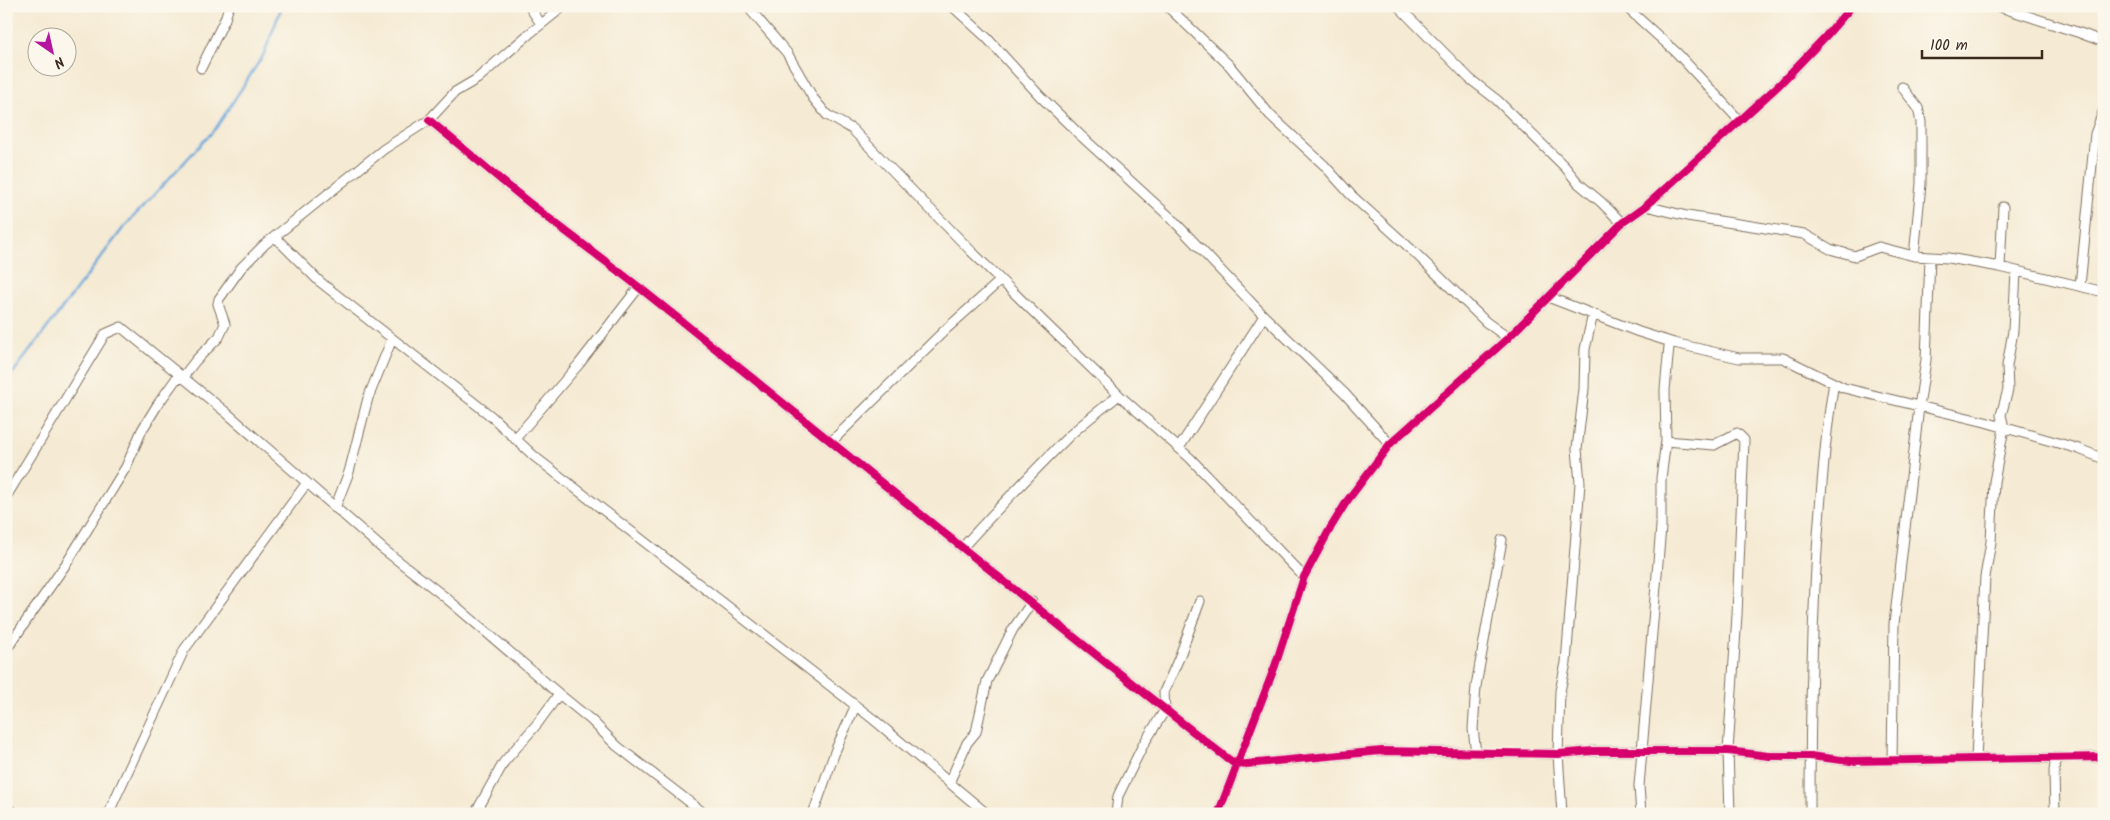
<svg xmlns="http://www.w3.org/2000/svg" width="2110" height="820" viewBox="0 0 2110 820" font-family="Kalam,sans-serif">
	<rect width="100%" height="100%" fill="#fbf7ec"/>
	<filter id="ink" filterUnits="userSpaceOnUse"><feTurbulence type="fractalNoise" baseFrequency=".02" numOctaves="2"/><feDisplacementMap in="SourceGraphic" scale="10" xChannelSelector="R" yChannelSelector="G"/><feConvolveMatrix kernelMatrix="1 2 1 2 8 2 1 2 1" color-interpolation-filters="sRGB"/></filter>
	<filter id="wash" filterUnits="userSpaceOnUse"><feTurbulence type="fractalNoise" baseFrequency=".0096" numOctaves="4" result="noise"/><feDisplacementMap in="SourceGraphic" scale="20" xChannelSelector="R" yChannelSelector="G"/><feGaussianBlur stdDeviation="1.12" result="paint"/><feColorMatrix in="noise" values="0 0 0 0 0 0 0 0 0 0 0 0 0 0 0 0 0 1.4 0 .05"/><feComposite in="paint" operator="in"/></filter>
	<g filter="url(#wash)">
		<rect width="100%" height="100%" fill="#f5ead3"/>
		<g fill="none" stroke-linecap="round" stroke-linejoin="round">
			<!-- stream -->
			<path stroke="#68a6da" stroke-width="2.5" d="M6 382 124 227 216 128 264 54 282 6"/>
		</g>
	</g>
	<g filter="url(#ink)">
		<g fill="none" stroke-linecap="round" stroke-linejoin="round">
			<defs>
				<path id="minor" d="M529 6 541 24
					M747 6 787 53 813 98 827 115 852 129 972 252 1119 395 1190 458 1304 577
					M952 6 987 38 1040 96 1080 135 1172 219 1264 316 1345 394 1390 444
					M1167 6 1229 65 1270 115 1324 165 1351 195 1412 250 1486 322 1508 338
					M1398 6 1470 79 1497 100 1565 167 1578 183 1601 202 1622 223
					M1625 6 1677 53 1739 120
					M1997 6 2080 33 2104 42
					M201 68 225 19 229 6
					M1902 87 1918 108 1921 122V184L1914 256
					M429 120C465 149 500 180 537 209 571 236 606 261 640 288 839 447 1035 609 1236 765L1381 751 1558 754 1593 751H1728L1769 756H1810L1850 761 2104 757
					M1646 206 1687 216 1804 234 1830 249 1855 256 1879 247 1914 256 1948 258 2000 267 2104 292
					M275 237 319 281 491 416 535 457 873 719 987 814
					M2000 267 2003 207
					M2080 286 2095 134 2104 109
					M1548 297 1639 332 1674 343 1739 358H1783L1844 388 1985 422 2079 449 2104 459
					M1674 343 1669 346 1665 390 1666 441 1714 445 1737 433 1744 440 1737 615 1728 751 1730 814
					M515 439 579 364 639 287
					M831 442 944 331 1001 280
					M1179 448 1264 316
					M6 497 105 334 121 327 228 414 383 549 445 597 559 694 537 724 504 762 475 814
					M335 508 349 472 368 398 392 339
					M962 548C996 510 1032 473 1068 437 1084 422 1102 409 1119 395
					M6 650 68 561 126 467 142 430 158 404 176 379 183 377 196 360 219 337 225 324 218 304 219 299 241 268 264 245 384 149 429 120 455 92 477 79 529 34 564 6
					M559 694 591 720 617 746 705 814
					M1476 753 1473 729 1476 686 1502 540
					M1976 759 1985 577 1991 542 1994 482 2004 428 2001 415 2008 390 2007 366 2013 331 2016 271
					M1892 760 1894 624 1919 407 1926 360 1930 257
					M949 783 967 743 976 732 987 681 1013 629 1032 602
					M6 808 16 814
					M108 814 184 650 306 484
					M813 814 836 749 855 707
					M1116 814 1118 796 1143 745 1165 710 1164 692 1179 658 1200 601
					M1218 814 1275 666 1304 577 1331 527 1347 501 1390 444 1508 338 1622 223 1646 206 1779 85 1825 37 1852 6
					M1562 814 1558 754 1560 691 1566 663 1580 483 1577 449 1584 389 1585 349 1593 314
					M1641 814 1639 786 1661 527V478L1666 441
					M1810 814C1810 708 1812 602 1821 496 1824 458 1827 421 1834 383
					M2055 814 2054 771 2056 757"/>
			</defs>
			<!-- minor casing -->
			<use href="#minor" stroke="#7c6d5d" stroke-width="11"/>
			<!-- minor -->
			<use href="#minor" stroke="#fff" stroke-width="9"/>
			<defs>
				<path id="cycleway" d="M429 120C465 149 500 180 537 209 571 236 606 261 640 288 839 447 1035 609 1236 765L1381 751 1558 754 1593 751H1728L1769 756H1810L1850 761 2104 757
					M1218 814 1275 666 1304 577 1331 527 1347 501 1390 444 1508 338 1622 223 1646 206 1779 85 1825 37 1852 6"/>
			</defs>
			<!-- cycleway casing -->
			<use href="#cycleway" stroke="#fbf7ec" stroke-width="11"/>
			<!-- cycleway -->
			<use href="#cycleway" stroke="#d6006c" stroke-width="8"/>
		</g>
	</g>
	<!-- margin -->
	<rect width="2110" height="820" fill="none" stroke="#fbf7ec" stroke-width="25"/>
	<!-- north arrow -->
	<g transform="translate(52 52) rotate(146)"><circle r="24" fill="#fbf7ec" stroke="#aea59a"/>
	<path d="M0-4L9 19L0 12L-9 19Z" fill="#b5179e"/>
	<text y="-8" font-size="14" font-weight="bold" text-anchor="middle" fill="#3b2a1e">N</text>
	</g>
	<!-- scale -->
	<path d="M1922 50v8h120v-8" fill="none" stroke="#3b2a1e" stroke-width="2.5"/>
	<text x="1930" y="50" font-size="15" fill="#3b2a1e" stroke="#fbf7ec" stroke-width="4" paint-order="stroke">100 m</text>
</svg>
